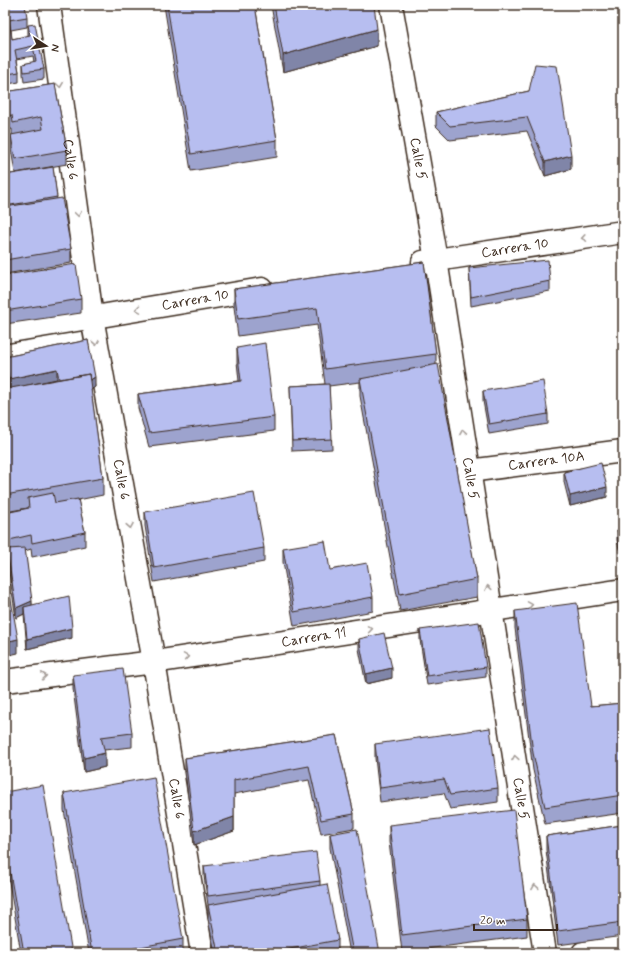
<svg xmlns="http://www.w3.org/2000/svg" width="628" height="958" viewBox="0 0 628 958" font-family="Mynerve,sans-serif">
	<rect width="100%" height="100%" fill="#fff"/>
	<filter id="ink" filterUnits="userSpaceOnUse"><feTurbulence type="fractalNoise" baseFrequency=".025" numOctaves="2"/><feDisplacementMap in="SourceGraphic" scale="8" xChannelSelector="R" yChannelSelector="G"/><feConvolveMatrix kernelMatrix="1 2 1 2 8 2 1 2 1" color-interpolation-filters="sRGB"/></filter>
	<g filter="url(#ink)">
		<g fill="none" stroke-linecap="round" stroke-linejoin="round">
			<defs>
				<g id="minor">
					<path id="s1" d="M49 5 92 317 154 662 202 953"/>
					<path id="s2" d="M391 5 436 260 545 953"/>
					<path id="s3" d="M423 262 623 232"/>
					<path id="s4" d="M5 332 262 289"/>
					<path id="s5" d="M469 471 623 451"/>
					<path id="s6" d="M5 681 154 662 623 590"/>
					<path d="M583 953 623 946"/>
				</g>
			</defs>
			<!-- minor casing -->
			<use href="#minor" stroke="#3b2a1e" stroke-width="25"/>
			<!-- minor -->
			<use href="#minor" stroke="#fff" stroke-width="22"/>
		</g>
		<!-- wall -->
		<path fill="#9da3ce" stroke="#3b2a1e" fill-rule="evenodd" d="M5 5 27 17V27L11 30 12 39 28 36V25L44 69V79L24 82 23 74V64L34 62 33 56 17 59 19 72V82L8 84 5 69Z
			M164 5H255L277 140V157L191 171Z
			M271 5H374L377 46 283 72Z
			M5 80 6 88V92L55 84 67 150V164L15 173 11 149V135H12V129L5 130Z
			M529 91 571 169 545 176 527 131 450 140 436 126V112Z
			M53 167 57 199 71 249V263L5 274V175Z
			M424 262 436 354V365L477 579V597L400 611 360 396V382L329 386 332 449 292 451 290 386 325 384 317 325 238 336 234 307V289Z
			M469 268 550 281V291L471 306Z
			M5 275 81 299V313L5 324Z
			M88 340 95 387 91 390 103 478V495L78 500 85 532V546L32 557 31 549 25 551 32 605 72 638 27 649 24 614 16 618 7 559V554L5 555V513L28 508 5 512V389L9 388 5 368V357ZM57 379V380L31 384Z
			M237 348 274 417V431L149 447 138 408V394L239 381 237 362Z
			M483 391 548 414V424L489 434 483 401Z
			M564 472 607 497 570 506 564 482Z
			M145 512 264 548V562L154 582 145 526Z
			M623 529V565L617 540V530Z
			M283 548 373 597V611L294 626 283 562Z
			M515 611 591 706 623 703V813L545 824 533 770 515 628Z
			M420 630 486 667V677L427 685 420 640Z
			M359 639 392 678 366 684 359 649Z
			M73 675 132 733V747L104 750 105 767 84 772 73 689Z
			M336 735 354 814V828L321 834 309 780 234 794V831L194 845 185 772V758Z
			M375 744 498 788V802L450 809 444 793 380 802 375 758Z
			M5 792 72 953H21L5 858Z
			M64 793 183 939V953H89L64 810Z
			M389 825 527 919V936L402 952 389 842Z
			M623 825V936L558 945 546 850V836Z
			M330 834 380 953H350L330 848Z
			M204 866 320 881V886L338 940V953H215L208 919V905L204 876Z"/>
		<!-- shaded-wall -->
		<path fill="#8085a8" stroke="#3b2a1e" d="M377 29V46L283 72V55Z
			M571 155V169L545 176V162Z
			M57 369V379L9 389V379Z
			M95 377V387L89 391V381Z
			M607 487V497L570 506V496Z
			M32 601V610L24 607V614L16 618V608Z
			M72 628V638L27 649V639Z
			M18 639V653L5 656V642Z
			M392 668V678L366 684V674Z
			M105 753V767L84 772V758Z
			M234 817V831L194 845V831Z"/>
		<!-- building -->
		<path fill="#b7bef0" stroke="#3b2a1e" d="M5 5H25L27 17 9 20 12 39 30 35 28 25 35 24 44 69 24 72 23 64 36 61 33 46 15 50 19 72 8 74 5 59Z
			M167 5H255L277 140 191 154Z
			M274 5H374L377 29 283 55Z
			M535 64 557 66 571 155 545 162 527 117 450 126 436 112 529 91Z
			M5 80 6 88H5Z
			M55 84 67 150 15 159 11 135 43 129 41 117 13 123 12 115 5 116V92Z
			M53 167 57 197 5 206V175Z
			M62 198 71 249 5 260V207Z
			M548 260 550 281 471 297 469 268Z
			M424 262 436 354 325 369 317 308 238 319 234 289Z
			M76 264 81 299 5 311V275Z
			M88 340 95 377 90 380 89 374 59 379 57 369 9 379 5 357Z
			M265 343 274 417 149 433 138 394 241 381 237 348Z
			M438 364 477 579 400 594 360 379Z
			M89 374 103 478 5 495V389Z
			M543 381 548 414 489 424 483 391Z
			M329 384 332 439 292 441 290 386Z
			M601 463 607 487 570 496 564 472Z
			M53 493 55 503 78 499 85 532 32 543 31 535 5 541V513L29 508 28 498Z
			M254 493 264 548 154 568 145 512Z
			M623 529V555L617 530Z
			M325 541 330 570 367 563 373 597 294 612 283 548Z
			M25 548 32 601 16 608 7 549Z
			M5 567 18 639 5 642Z
			M69 596 72 628 27 639 24 607Z
			M577 603 591 706 623 703V795L545 807 533 753 515 611Z
			M479 622 486 667 427 676 420 630Z
			M384 633 392 668 366 674 359 639Z
			M123 669 132 733 101 737 105 753 84 758 73 675Z
			M490 728 498 788 450 795 444 779 380 788 375 744Z
			M336 735 354 814 321 820 309 766 234 780V817L194 831 185 758Z
			M154 777 183 939 108 953H92L64 793Z
			M43 785 72 953H24L5 844V792Z
			M514 810 527 919 402 935 389 825Z
			M623 825V922L558 931 546 836Z
			M357 829 380 953H353L330 834Z
			M316 852 320 881 208 896 204 866Z
			M327 884 338 940 268 953H218L208 905Z
			M623 948V953H583Z"/>
		<!-- one-way arrows -->
		<defs><path id="oneway-chevron" d="M-2-3.5L2.5 0L-2 3.5" fill="none" stroke-width="1.6" stroke-linecap="round" stroke-linejoin="round"/></defs>
		<g stroke="#a79f9a">
			<use href="#oneway-chevron" transform="translate(60 85) rotate(82)"/>
			<use href="#oneway-chevron" transform="translate(78 214) rotate(82)"/>
			<use href="#oneway-chevron" transform="translate(584 238) rotate(171)"/>
			<use href="#oneway-chevron" transform="translate(138 309) rotate(171)"/>
			<use href="#oneway-chevron" transform="translate(96 343) rotate(80)"/>
			<use href="#oneway-chevron" transform="translate(463 432) rotate(-99)"/>
			<use href="#oneway-chevron" transform="translate(130 526) rotate(80)"/>
			<use href="#oneway-chevron" transform="translate(488 588) rotate(-99)"/>
			<use href="#oneway-chevron" transform="translate(530 605) rotate(-9)"/>
			<use href="#oneway-chevron" transform="translate(370 629) rotate(-9)"/>
			<use href="#oneway-chevron" transform="translate(186 657) rotate(-9)"/>
			<use href="#oneway-chevron" transform="translate(44 676) rotate(-7)"/>
			<use href="#oneway-chevron" transform="translate(515 758) rotate(-99)"/>
			<use href="#oneway-chevron" transform="translate(535 887) rotate(-99)"/>
		</g>
	</g>
	<g text-anchor="middle" dominant-baseline="central" stroke-width="3.5" stroke-linejoin="round" paint-order="stroke">
		<!-- street labels -->
		<g font-size="14" fill="#3b2a1e" stroke="#fff">
			<text stroke="none"><textPath href="#s2" startOffset="156">Calle 5</textPath></text>
			<text stroke="none"><textPath href="#s1" startOffset="156">Calle 6</textPath></text>
			<text stroke="none"><textPath href="#s3" startOffset="93">Carrera 10</textPath></text>
			<text stroke="none"><textPath href="#s4" startOffset="193">Carrera 10</textPath></text>
			<text stroke="none"><textPath href="#s5" startOffset="78">Carrera 10A</textPath></text>
			<text stroke="none"><textPath href="#s2" startOffset="480">Calle 5</textPath></text>
			<text stroke="none"><textPath href="#s1" startOffset="480">Calle 6</textPath></text>
			<text stroke="none"><textPath href="#s6" startOffset="312">Carrera 11</textPath></text>
			<text stroke="none"><textPath href="#s1" startOffset="804">Calle 6</textPath></text>
			<text stroke="none"><textPath href="#s2" startOffset="804">Calle 5</textPath></text>
		</g>
	</g>
	<!-- margin -->
	<rect width="628" height="958" fill="none" stroke="#fff" stroke-width="20"/>
	<rect x="10" y="10" width="608" height="938" fill="none" stroke="#3b2a1e" stroke-width="1.5" filter="url(#ink)"/>
	<!-- north arrow -->
	<g transform="translate(46 46) rotate(102)" stroke="#ffffff" stroke-width="3" paint-order="stroke">
	<path d="M0-3L7 15L0 10L-7 15Z" fill="#3b2a1e"/>
	<text y="-6" font-size="11" font-weight="bold" text-anchor="middle" fill="#3b2a1e">N</text>
	</g>
	<!-- scale -->
	<path d="M474 924v6h83v-6" fill="none" stroke="#3b2a1e" stroke-width="2"/>
	<text x="480" y="924" font-size="12" fill="#3b2a1e" stroke="#ffffff" stroke-width="3" paint-order="stroke">20 m</text>
</svg>
